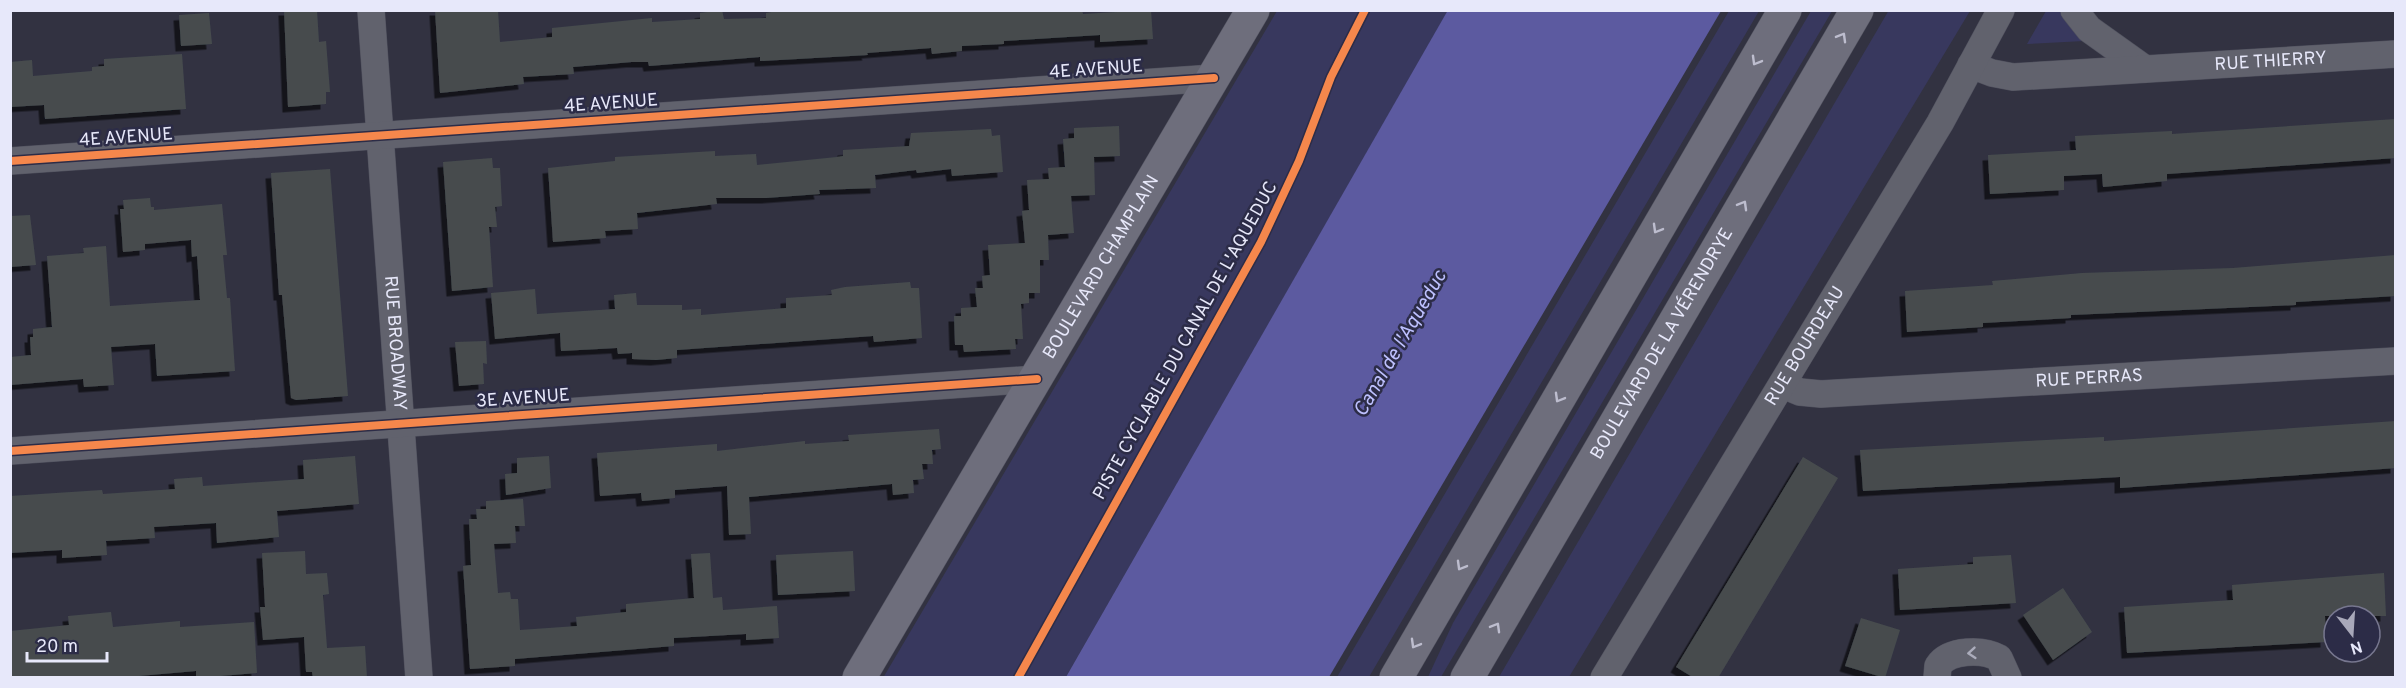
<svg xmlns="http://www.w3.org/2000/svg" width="2406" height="688" viewBox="0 0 2406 688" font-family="Overpass,sans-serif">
	<defs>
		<filter id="shadow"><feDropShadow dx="-5.5" dy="5.5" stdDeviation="0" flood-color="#0009"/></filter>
	</defs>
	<rect width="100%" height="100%" fill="#323241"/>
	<!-- green -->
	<path fill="#38385e" d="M1889 10 1970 11 1569 677H1499Z
		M1277 11H1448L1066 677 883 678Z
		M1729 11H1759L1369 677H1337Z
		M1811 11H1832L1441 677H1428L1453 623Z
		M2046 11H2061L2084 41 2027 44Z"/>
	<!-- water -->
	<path fill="#5c5aa0" d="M1448 10 1721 11 1329 677H1066Z"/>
	<!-- building -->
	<path fill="#464c4e" filter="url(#shadow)" d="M284 10H317L319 42 326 41 330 92H326V104L288 107Z
		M435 10H498L500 42 552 37V28L652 18V22L700 19V13L722 10 724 19 766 18V13L783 10H1082L1083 14 1151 10 1153 39 1100 42V35L1004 41V44L962 46V51L941 53 932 54 931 48 867 53 868 55 760 61V57L649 66 648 62H632L573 67 574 74 523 77 524 84 440 93Z
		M209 13 212 44 181 46 179 15Z
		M182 54 186 109 45 119 44 105 10 107V62L32 60 33 76 92 71V67L104 66V59Z
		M2396 119V158L2167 174V181L2103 187 2102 174 2064 176V190L1990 194 1988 155 2076 150 2075 136 2172 131V134Z
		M1119 126 1120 156 1094 157 1095 195 1071 196 1074 233 1048 235 1049 260H1040V293H1029V303L1021 304 1023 339H1015L1016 349 964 352 963 345H955L954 316H961V308L977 307 975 288H983L982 276 990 275 988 245 1025 243 1022 211 1029 210 1027 180 1049 179 1048 168 1065 167 1063 139 1074 138V128Z
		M991 129 992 136 1000 135 1003 172 952 176 951 169 917 173 916 170 875 175 876 188 819 190 820 194 766 198H716L717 204 637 213 638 229 605 231 606 238 553 242 548 168 615 161V157L715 151V156L756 154 757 165 837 157 843 156V150L909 146 911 133Z
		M492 158 493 168H500L502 206 495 207 497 227H489L493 287 452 291 443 162Z
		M330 169 348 396 296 400 291 398 282 295H279L271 173Z
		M150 198 151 207H154V210L222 204 227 255H223L227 298H230L235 371 157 376 155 344 111 347 114 385 84 387 83 379 10 385V357L31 355 30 337H33V329L52 327 47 256 84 253 83 248 106 246 110 306 200 300 197 256 192 257 191 240 145 244V250L123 252 120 209H124L123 200Z
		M30 215 36 265 10 267V216Z
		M2396 255V296L2296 302V305L2071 315V318L1983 323V327L1907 332 1905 291 1993 285 1992 281 2082 273 2233 268Z
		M910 282 911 288H919L922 338 874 342 873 336 677 350V358L656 360 632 359V353L618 354 617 348 561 351 560 333 495 339 491 293 535 289 537 314 615 309 614 295 636 293 637 305H682V310L701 309V315L786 308V298L832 295 831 290 845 287Z
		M486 341 487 364 483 363 484 384 459 386 455 342Z
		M2396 421V468L2120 488V477L1863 491 1860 450 2104 437V441Z
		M939 429 941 449 932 450 933 464H922L924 479 913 480 914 493 893 495 892 484 749 497 751 534 729 535 727 486 675 490V498L642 501 641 493 600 496 597 453 717 444V451L805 441V444L849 441 848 435Z
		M355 456 359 504 277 511 279 537 217 543 216 523 154 527 155 538 106 541 107 555 62 558V550L10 553V496L102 490 103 494 175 489 174 479 202 477 203 486 304 479 303 460Z
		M549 456 551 488 506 495 505 474 517 473V458Z
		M1803 457 1838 478 1718 678H1694L1676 667Z
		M523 499 525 526H515L516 543 494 544 498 593 510 592 511 599H518L520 630 577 626 576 617 626 612V604L694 598 691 554 710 553 713 598 722 597 723 610 777 606 779 638 746 640V634L674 638V646L515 659V666L470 669 463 566 471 565 469 519H477L476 509H486V501Z
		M305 551 306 574 327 573 329 594 323 595 327 648 365 646 367 678H313L312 672H306L304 637 263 640 260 607H265L262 553Z
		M853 551 855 591 778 595 776 555Z
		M2011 555 2016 603 1900 610 1898 569 1973 564V557Z
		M2384 573 2386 616H2325L2326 642 2127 653 2124 607 2233 600 2232 585Z
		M2063 588 2092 632 2053 660 2023 615Z
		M111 612 113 627 180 621V627L254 622 257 673 196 678V671L116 678H10V631L69 625 68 616Z
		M1861 618 1900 630 1885 678 1845 666Z"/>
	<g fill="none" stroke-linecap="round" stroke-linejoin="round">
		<defs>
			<g id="minor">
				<path id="s1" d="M371 10 419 678"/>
				<path d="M2074 10 2089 29 2145 69"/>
				<path id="s2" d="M1971 65 1992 73 2013 77 2396 54"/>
				<path d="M10 161 1214 78"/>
				<path id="s3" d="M1783 385 1800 392 1821 394 2396 361"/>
				<path d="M10 451 1037 379"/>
				<path id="s4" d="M1604 678 1940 123 2001 10"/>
				<path d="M1937 678 1938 666C1949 649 1983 649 1999 658L2008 678"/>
			</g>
			<g id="major">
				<path id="s5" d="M859 678 1253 10"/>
				<path d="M1396 678 1785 10"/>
				<path id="s6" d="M1467 678 1857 10"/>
			</g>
		</defs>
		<!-- minor casing -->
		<use href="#minor" stroke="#50515e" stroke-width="28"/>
		<!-- major casing -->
		<use href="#major" stroke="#50515e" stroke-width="34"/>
		<!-- minor -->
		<use href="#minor" stroke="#61626d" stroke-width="27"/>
		<!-- major -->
		<use href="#major" stroke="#6e6e7c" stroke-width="33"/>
		<defs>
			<path id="cycleway" d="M10 161 1214 78
				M10 451 1037 379
				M1018 678 1261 242 1299 161 1331 77 1365 10"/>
		</defs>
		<!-- cycleway casing -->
		<use href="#cycleway" stroke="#2c2c47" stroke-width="11"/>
		<!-- cycleway -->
		<use href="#cycleway" stroke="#f5874c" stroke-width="8"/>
	</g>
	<!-- one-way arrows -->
	<defs><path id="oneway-chevron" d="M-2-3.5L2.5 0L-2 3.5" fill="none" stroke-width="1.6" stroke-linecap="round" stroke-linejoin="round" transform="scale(1.5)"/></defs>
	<g stroke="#bdbdce">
		<use href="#oneway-chevron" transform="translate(1842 37) rotate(-60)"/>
		<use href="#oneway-chevron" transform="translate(1756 61) rotate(120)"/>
		<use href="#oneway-chevron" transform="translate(1743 205) rotate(-60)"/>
		<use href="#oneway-chevron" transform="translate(1657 229) rotate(120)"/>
		<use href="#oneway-chevron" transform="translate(1559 398) rotate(120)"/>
		<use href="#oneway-chevron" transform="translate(1461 566) rotate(120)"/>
		<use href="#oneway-chevron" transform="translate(1496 627) rotate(-60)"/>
		<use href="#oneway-chevron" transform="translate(1415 644) rotate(120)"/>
	</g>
	<use stroke="#abacbb" href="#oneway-chevron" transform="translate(1972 653) rotate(175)"/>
	<g text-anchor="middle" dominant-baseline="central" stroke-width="5" stroke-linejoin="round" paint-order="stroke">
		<!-- street labels -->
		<g font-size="18" fill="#e7e8fa" stroke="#2c2c47">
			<text stroke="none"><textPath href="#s2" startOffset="302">RUE THIERRY</textPath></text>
			<text transform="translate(1096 70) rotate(-4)">4E AVENUE</text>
			<text transform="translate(611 104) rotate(-4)">4E AVENUE</text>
			<text transform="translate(126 138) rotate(-4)">4E AVENUE</text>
			<text stroke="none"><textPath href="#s5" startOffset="477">BOULEVARD CHAMPLAIN</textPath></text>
			<text transform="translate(1186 341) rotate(-61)">PISTE CYCLABLE DU CANAL DE L'AQUEDUC</text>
			<text stroke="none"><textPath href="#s1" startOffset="334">RUE BROADWAY</textPath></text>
			<text stroke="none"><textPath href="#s6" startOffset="387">BOULEVARD DE LA VÉRENDRYE</textPath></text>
			<text stroke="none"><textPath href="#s4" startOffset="388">RUE BOURDEAU</textPath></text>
			<text stroke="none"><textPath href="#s3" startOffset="308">RUE PERRAS</textPath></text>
			<text transform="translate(523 399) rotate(-4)">3E AVENUE</text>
		</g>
		<!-- water labels -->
		<g font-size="20" font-style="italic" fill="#bdc0fe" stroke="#2c2c47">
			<text transform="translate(1401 344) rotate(-60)">Canal de l'Aqueduc</text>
		</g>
	</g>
	<!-- border -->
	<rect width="2406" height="688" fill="none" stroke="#e7e8fa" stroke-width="24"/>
	<!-- north arrow -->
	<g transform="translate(2352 634) rotate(163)"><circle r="28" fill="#2c2c47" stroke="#77778f" stroke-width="1.5"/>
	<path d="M0-4.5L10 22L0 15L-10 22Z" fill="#a8a8b9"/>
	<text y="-9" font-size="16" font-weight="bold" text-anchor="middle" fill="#e7e8fa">N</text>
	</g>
	<!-- scale -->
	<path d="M27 652v9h80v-9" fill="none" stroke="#e7e8fa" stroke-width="3"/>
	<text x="36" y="652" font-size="18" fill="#e7e8fa" stroke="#2c2c47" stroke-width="4.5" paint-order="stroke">20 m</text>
</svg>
